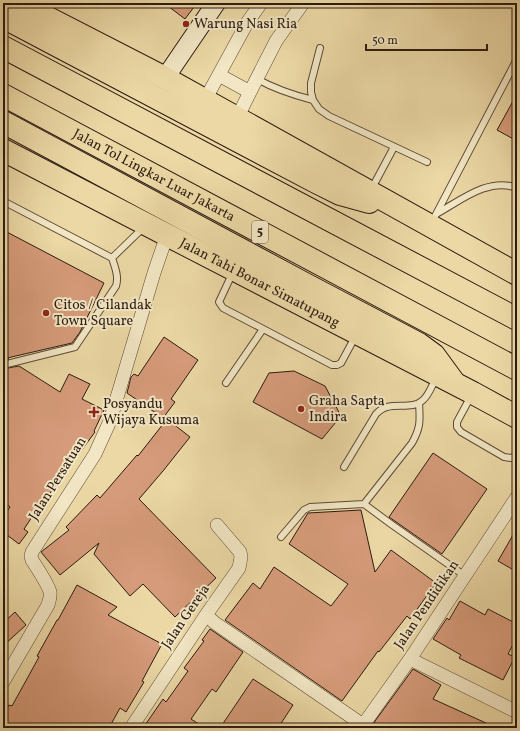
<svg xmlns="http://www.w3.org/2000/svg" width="520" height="731" viewBox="0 0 520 731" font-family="Vollkorn,serif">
	<rect width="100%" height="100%" fill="#ebd8a5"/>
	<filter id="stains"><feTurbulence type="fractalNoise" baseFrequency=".005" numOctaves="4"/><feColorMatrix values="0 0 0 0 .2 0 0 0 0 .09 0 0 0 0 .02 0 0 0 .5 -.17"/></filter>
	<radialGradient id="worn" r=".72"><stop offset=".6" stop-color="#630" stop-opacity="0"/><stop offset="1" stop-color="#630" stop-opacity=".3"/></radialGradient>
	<!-- building -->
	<path fill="#d69b7a" stroke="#2c1b12" d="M164 3H197L185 19Z
		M517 94V141L497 130Z
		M3 230 104 283 80 332 72 343 7 358 9 359 3 360Z
		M164 337 198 360 171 399 175 402 163 418 127 393 131 377 134 374 138 376Z
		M19 366 60 392 69 374 90 384 82 399 104 410 94 431 95 432 54 488 36 511 24 529 28 532 19 544 3 532V517L10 507 3 501V369Z
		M294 371 325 386 341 416 322 439 253 402 269 373Z
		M167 419 190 437 163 471 139 499 216 578 175 617 143 584 130 596 94 554 99 543 60 575 41 552 69 530 66 527 97 495 100 498 137 455 138 456Z
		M433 453 487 489 442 554 389 517Z
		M361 510 375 572 391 550 436 583 410 619 407 616 379 652 378 651 342 701 225 620 253 583 260 589 274 567 331 606 348 584 289 544 308 513Z
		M517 528V572L498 561Z
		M77 585 117 607 108 615 162 644 142 681 144 682 126 712 120 708 109 728H3V716L9 705 12 706 39 657 37 656 57 620H58Z
		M460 601 485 615 488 609 517 624V637L508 654 515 657 503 680 459 658 461 655 433 639 447 618 449 620Z
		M15 612 26 625 3 646V623Z
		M210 629 243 652 216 692 212 689 191 719 205 728H143L163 699 166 702 188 671 184 668 204 641 202 640Z
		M413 669 441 685 433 699 497 728H372L375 721Z
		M253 679 293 705 278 728H220Z"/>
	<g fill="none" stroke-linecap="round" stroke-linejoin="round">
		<defs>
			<path id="lane" d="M320 48 311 83V92L313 100 319 109 329 116 427 162
				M257 79C275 89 293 95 313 100
				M371 190 394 147
				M3 201 112 258C115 267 119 277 116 286L75 347 3 365
				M438 213C461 200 489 177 517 188
				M432 222 517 59
				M112 258 144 227
				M233 272 219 302 223 308 332 365H337L341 363 355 337
				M226 383 263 329
				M471 396 457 422V427L461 432 504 457 511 458 517 455
				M344 467 376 414C379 411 382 408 387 407 399 404 414 409 423 400 429 395 432 385 436 378
				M364 504 412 443C421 427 420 420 419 403
				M281 537 304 510 310 507 364 504 391 524 465 576"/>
			<path id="street" d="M219 75 250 92
				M205 100 247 23 261 3
				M237 118 250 92 276 41 303 3
				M206 615 215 623 363 725
				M410 659 517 712
				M3 682 48 605C49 601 51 596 50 592 48 584 37 568 32 560L31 556 32 552 95 454 110 421 154 273 167 235
				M131 728 206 615 239 568 241 557 240 552 217 525
				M361 728 410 659 517 497"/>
			<path id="secondary" d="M165 78 216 3"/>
			<g id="highway">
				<path d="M19 3 165 78 517 274"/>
				<path d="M3 17 316 182 340 194 369 202"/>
				<path d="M3 47 517 319"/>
				<path id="s1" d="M3 95 517 369"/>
				<path d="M3 122 305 284 419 344 434 355 453 381"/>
				<path id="s2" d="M3 150 167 235 473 393 517 417"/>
			</g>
		</defs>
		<!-- lane casing -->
		<use href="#lane" stroke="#5c4a37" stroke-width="8"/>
		<!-- street casing -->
		<use href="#street" stroke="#5c4a37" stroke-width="14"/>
		<!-- secondary casing -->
		<use href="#secondary" stroke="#2c1b12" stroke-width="20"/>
		<!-- highway casing -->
		<use href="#highway" stroke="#2c1b12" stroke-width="24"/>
		<!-- lane -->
		<use href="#lane" stroke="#f2e6c4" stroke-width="6"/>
		<!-- street -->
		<use href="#street" stroke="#f2e6c4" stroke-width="13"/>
		<!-- secondary -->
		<use href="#secondary" stroke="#f2e6c4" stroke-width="18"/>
		<!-- highway -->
		<use href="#highway" stroke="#ebd8a5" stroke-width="22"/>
	</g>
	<!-- markers -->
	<g fill="#8f2418" stroke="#f2e6c4" stroke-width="1.5">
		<circle cx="186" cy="24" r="4"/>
		<circle cx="46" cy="313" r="4"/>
		<circle cx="301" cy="409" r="4"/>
		<path d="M92 406h4v4h4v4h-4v4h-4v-4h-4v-4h4z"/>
	</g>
	<g text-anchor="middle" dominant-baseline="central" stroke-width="4" stroke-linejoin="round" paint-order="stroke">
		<!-- shield labels -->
		<rect fill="#f2e6c4" stroke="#675847" stroke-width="1" x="252" y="221" width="16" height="22" rx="3"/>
		<g font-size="13" font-weight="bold" fill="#2c1b12">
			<text x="260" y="232">5</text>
		</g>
		<!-- poi labels -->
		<g font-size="14" fill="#2c1b12" stroke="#f2e6c4" text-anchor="start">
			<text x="194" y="24">Warung Nasi Ria</text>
			<text x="54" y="305">Citos / Cilandak<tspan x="54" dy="16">Town Square</tspan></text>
			<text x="309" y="401">Graha Sapta<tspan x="309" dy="16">Indira</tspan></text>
			<text x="103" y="404">Posyandu<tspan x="103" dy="16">Wijaya Kusuma</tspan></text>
		</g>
		<!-- street labels -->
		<g font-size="14" fill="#2c1b12" stroke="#f2e6c4">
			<text stroke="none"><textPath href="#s1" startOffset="171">Jalan Tol Lingkar Luar Jakarta</textPath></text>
			<text stroke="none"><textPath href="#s2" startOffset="289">Jalan Tahi Bonar Simatupang</textPath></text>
			<text transform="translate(58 479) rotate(-58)">Jalan Persatuan</text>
			<text transform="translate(427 605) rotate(-56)">Jalan Pendidikan</text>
			<text transform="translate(186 617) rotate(-56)">Jalan Gereja</text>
		</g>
	</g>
	<!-- margin -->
	<rect width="520" height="731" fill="none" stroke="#ebd8a5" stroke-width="16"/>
	<rect x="4" y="4" width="512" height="723" fill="none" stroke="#2c1b12" stroke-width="2"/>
	<rect x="8" y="8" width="504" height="715" fill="none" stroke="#2c1b12"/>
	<!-- scale -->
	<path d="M366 44v6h121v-6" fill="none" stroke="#2c1b12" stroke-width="2"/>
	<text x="372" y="44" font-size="12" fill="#2c1b12" stroke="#f2e6c4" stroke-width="3" paint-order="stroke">50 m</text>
	<rect width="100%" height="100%" filter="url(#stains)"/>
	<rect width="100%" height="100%" fill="url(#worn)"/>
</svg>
